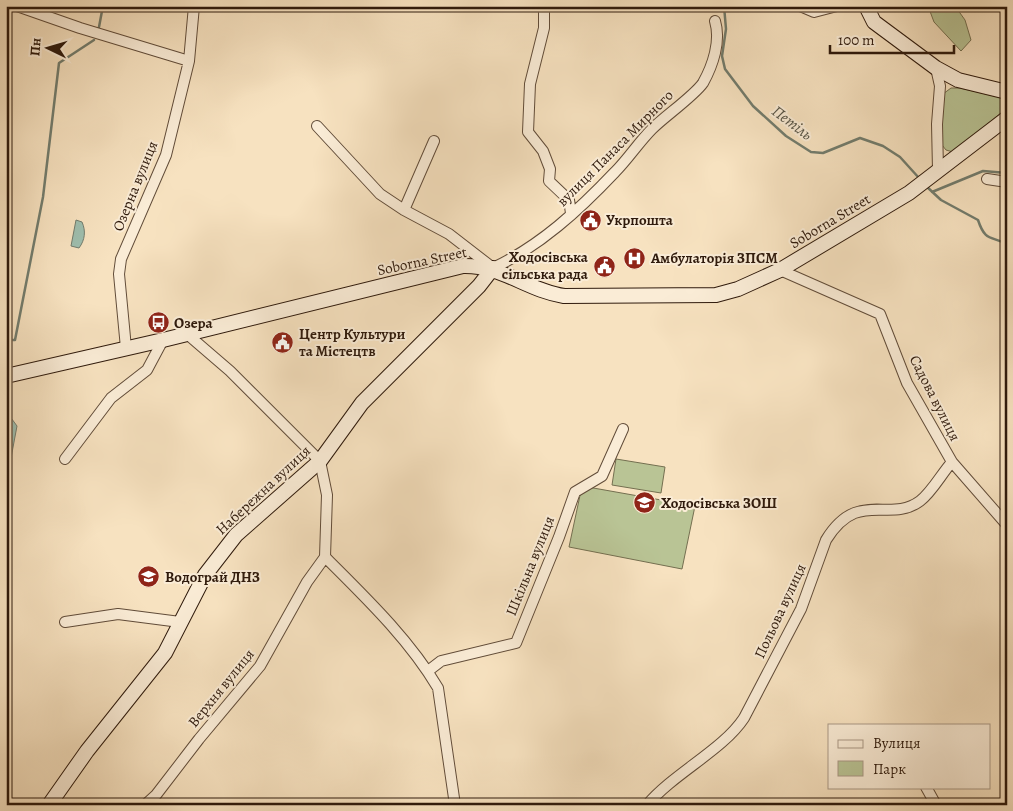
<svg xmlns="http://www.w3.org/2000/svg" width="1013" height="811" viewBox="0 0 1013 811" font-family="Alegreya,serif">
	<rect width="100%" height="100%" fill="#f7e2c0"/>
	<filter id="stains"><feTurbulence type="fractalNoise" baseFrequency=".004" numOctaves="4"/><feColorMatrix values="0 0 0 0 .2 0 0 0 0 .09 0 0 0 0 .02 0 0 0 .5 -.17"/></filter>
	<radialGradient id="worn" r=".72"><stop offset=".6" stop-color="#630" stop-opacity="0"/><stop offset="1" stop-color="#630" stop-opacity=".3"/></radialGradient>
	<!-- green -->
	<path fill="#b9c495" stroke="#746f50" d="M928 6H955L965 20 971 40 961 51 934 22Z
		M951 88H960L1007 99V108L953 152 946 150 942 145 943 94Z
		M616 459 665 467 661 493 612 485Z
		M582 486 695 506 682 569 569 547Z"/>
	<!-- water -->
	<path fill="#9ebeae" stroke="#727c6d" d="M76 220 82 222C86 231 85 240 79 248L71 246Z
		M6 411 17 426 8 474 6 507Z"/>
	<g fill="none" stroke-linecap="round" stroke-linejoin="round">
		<!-- stream -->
		<path stroke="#727c6d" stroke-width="2.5" d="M724 6 726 29 722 56 725 69 753 106 786 136 811 152 823 153 860 138 883 146 900 157 919 178
			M99 27 102 11 101 6
			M926 186 941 200 978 220C985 241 990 236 1007 244
			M932 192 983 171 1007 173
			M6 340H15L43 197 59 63 94 40
			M8 340 10 357"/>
		<defs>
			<path id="street" d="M17 6 80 28 189 61
				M544 6V28L530 84 528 132 543 151 550 169 549 181 569 200 571 213
				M800 6 814 12 837 6
				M936 68 940 86 937 124 938 170
				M317 126 380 194 404 210 449 234 493 268C540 246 579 210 615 172 628 159 639 142 652 129 665 116 694 96 703 83 713 65 721 41 715 21
				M987 179 1007 182
				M404 210 434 141
				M780 270 880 314 907 383 952 462 1007 525
				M187 334 230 371 320 461 327 495 325 557C365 597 409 639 438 688L455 805
				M126 348 119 274 121 259 166 155 189 61 194 6
				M65 459 111 398 147 370 163 340
				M65 622 118 614 180 622
				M428 671 441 661 516 643 559 537 575 492 602 476 623 429
				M926 787 936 805
				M145 805 156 795 199 739 260 666 307 582 325 557
				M647 805C674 773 723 750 744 718L801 609 826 540C858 488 889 524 920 501 932 492 942 473 952 462"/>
			<path id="secondary" d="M866 6 874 22 936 68 958 80 1007 92
				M6 376 163 340 463 266C502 265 526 290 564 296L716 295 738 289 780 270 909 193 1007 118
				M49 805 87 751 165 653 205 575 236 535 320 461 362 403 479 286 493 268"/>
		</defs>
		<!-- street casing -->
		<use href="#street" stroke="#614c39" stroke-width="12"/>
		<!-- secondary casing -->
		<use href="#secondary" stroke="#2f1a0c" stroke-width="16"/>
		<!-- street -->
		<use href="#street" stroke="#faecd6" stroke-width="10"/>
		<!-- secondary -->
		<use href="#secondary" stroke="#faecd6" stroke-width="14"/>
	</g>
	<!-- icons -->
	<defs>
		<symbol id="civic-disc" viewBox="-11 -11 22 22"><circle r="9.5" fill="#8f2418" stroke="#faecd6"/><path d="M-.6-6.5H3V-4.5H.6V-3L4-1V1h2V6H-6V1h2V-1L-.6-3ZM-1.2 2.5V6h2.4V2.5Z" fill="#fff"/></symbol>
		<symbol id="hospital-disc" viewBox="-11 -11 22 22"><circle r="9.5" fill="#8f2418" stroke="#faecd6"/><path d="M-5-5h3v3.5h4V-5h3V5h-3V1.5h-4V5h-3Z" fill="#fff"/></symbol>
		<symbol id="bus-disc" viewBox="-11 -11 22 22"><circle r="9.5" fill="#8f2418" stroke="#faecd6"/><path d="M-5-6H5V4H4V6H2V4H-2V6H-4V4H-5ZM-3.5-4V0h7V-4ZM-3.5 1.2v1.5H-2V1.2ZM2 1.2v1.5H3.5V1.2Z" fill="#fff"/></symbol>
		<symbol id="school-disc" viewBox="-11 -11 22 22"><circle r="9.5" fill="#8f2418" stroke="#faecd6"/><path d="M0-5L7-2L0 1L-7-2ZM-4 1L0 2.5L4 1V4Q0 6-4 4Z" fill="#fff"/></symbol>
	</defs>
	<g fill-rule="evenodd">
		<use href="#civic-disc" x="578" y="208" width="25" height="25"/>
		<use href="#hospital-disc" x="622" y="246" width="25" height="25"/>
		<use href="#civic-disc" x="592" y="254" width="25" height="25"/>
		<use href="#bus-disc" x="146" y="310" width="25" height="25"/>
		<use href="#civic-disc" x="270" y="330" width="25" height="25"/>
		<use href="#school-disc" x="632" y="490" width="25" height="25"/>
		<use href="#school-disc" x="136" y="564" width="25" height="25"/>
	</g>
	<g text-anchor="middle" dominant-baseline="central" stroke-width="4" stroke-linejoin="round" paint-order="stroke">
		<!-- street labels -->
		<g font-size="15" fill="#2f1a0c" stroke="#faecd6">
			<text transform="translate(615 148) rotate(-45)">вулиця Панаса Мирного</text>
			<text transform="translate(135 186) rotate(-68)">Озерна вулиця</text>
			<text transform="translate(830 221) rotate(-31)">Soborna Street</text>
			<text transform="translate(422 261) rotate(-12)">Soborna Street</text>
			<text transform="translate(935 398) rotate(63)">Садова вулиця</text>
			<text transform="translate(263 490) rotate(-43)">Набережна вулиця</text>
			<text transform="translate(530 566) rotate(-68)">Шкільна вулиця</text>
			<text transform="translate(780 611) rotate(-65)">Польова вулиця</text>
			<text transform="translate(221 688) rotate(-51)">Верхня вулиця</text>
		</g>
		<!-- poi labels -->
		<g font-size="15" font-weight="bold" fill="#2f1a0c" stroke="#faecd6" text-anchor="start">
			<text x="606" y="220">Укрпошта</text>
			<text x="588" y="257" text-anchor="end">Ходосівська<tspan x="588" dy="17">сільська рада</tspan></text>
			<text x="651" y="258">Амбулаторія ЗПСМ</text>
			<text x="174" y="323">Озера</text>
			<text x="299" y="334">Центр Культури<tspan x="299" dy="17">та Містецтв</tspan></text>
			<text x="661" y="503">Ходосівська ЗОШ</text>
			<text x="165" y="577">Водограй ДНЗ</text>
		</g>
		<!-- water labels -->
		<g font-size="16" font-style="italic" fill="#565345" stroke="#faecd6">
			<text transform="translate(792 123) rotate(37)">Петіль</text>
		</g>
	</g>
	<!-- margin -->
	<rect width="1013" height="811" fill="none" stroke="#f7e2c0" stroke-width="25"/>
	<rect x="8" y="8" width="998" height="796" fill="none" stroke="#2f1a0c" stroke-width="2.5"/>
	<rect x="12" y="12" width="988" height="786" fill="none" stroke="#2f1a0c"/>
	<!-- legend -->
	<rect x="828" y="724" width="162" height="65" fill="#faecd6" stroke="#a99885"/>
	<rect x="838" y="740" width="25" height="8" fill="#faecd6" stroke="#a99885"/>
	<text x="873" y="748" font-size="15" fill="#2f1a0c">Вулиця</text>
	<rect x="838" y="761" width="25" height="15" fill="#b9c495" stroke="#a99885"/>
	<text x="873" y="774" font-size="15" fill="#2f1a0c">Парк</text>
	<!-- north arrow -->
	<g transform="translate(48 48) rotate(275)" stroke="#faecd6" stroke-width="4" paint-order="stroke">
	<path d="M0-4L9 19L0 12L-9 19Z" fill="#2f1a0c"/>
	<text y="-8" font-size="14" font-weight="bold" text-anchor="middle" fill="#2f1a0c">Пн</text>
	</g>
	<!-- scale -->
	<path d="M830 45v8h124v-8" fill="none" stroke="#2f1a0c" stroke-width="2.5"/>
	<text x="838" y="45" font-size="15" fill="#2f1a0c" stroke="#faecd6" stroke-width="4" paint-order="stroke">100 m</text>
	<rect width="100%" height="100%" filter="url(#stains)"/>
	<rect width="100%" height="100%" fill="url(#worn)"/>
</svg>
